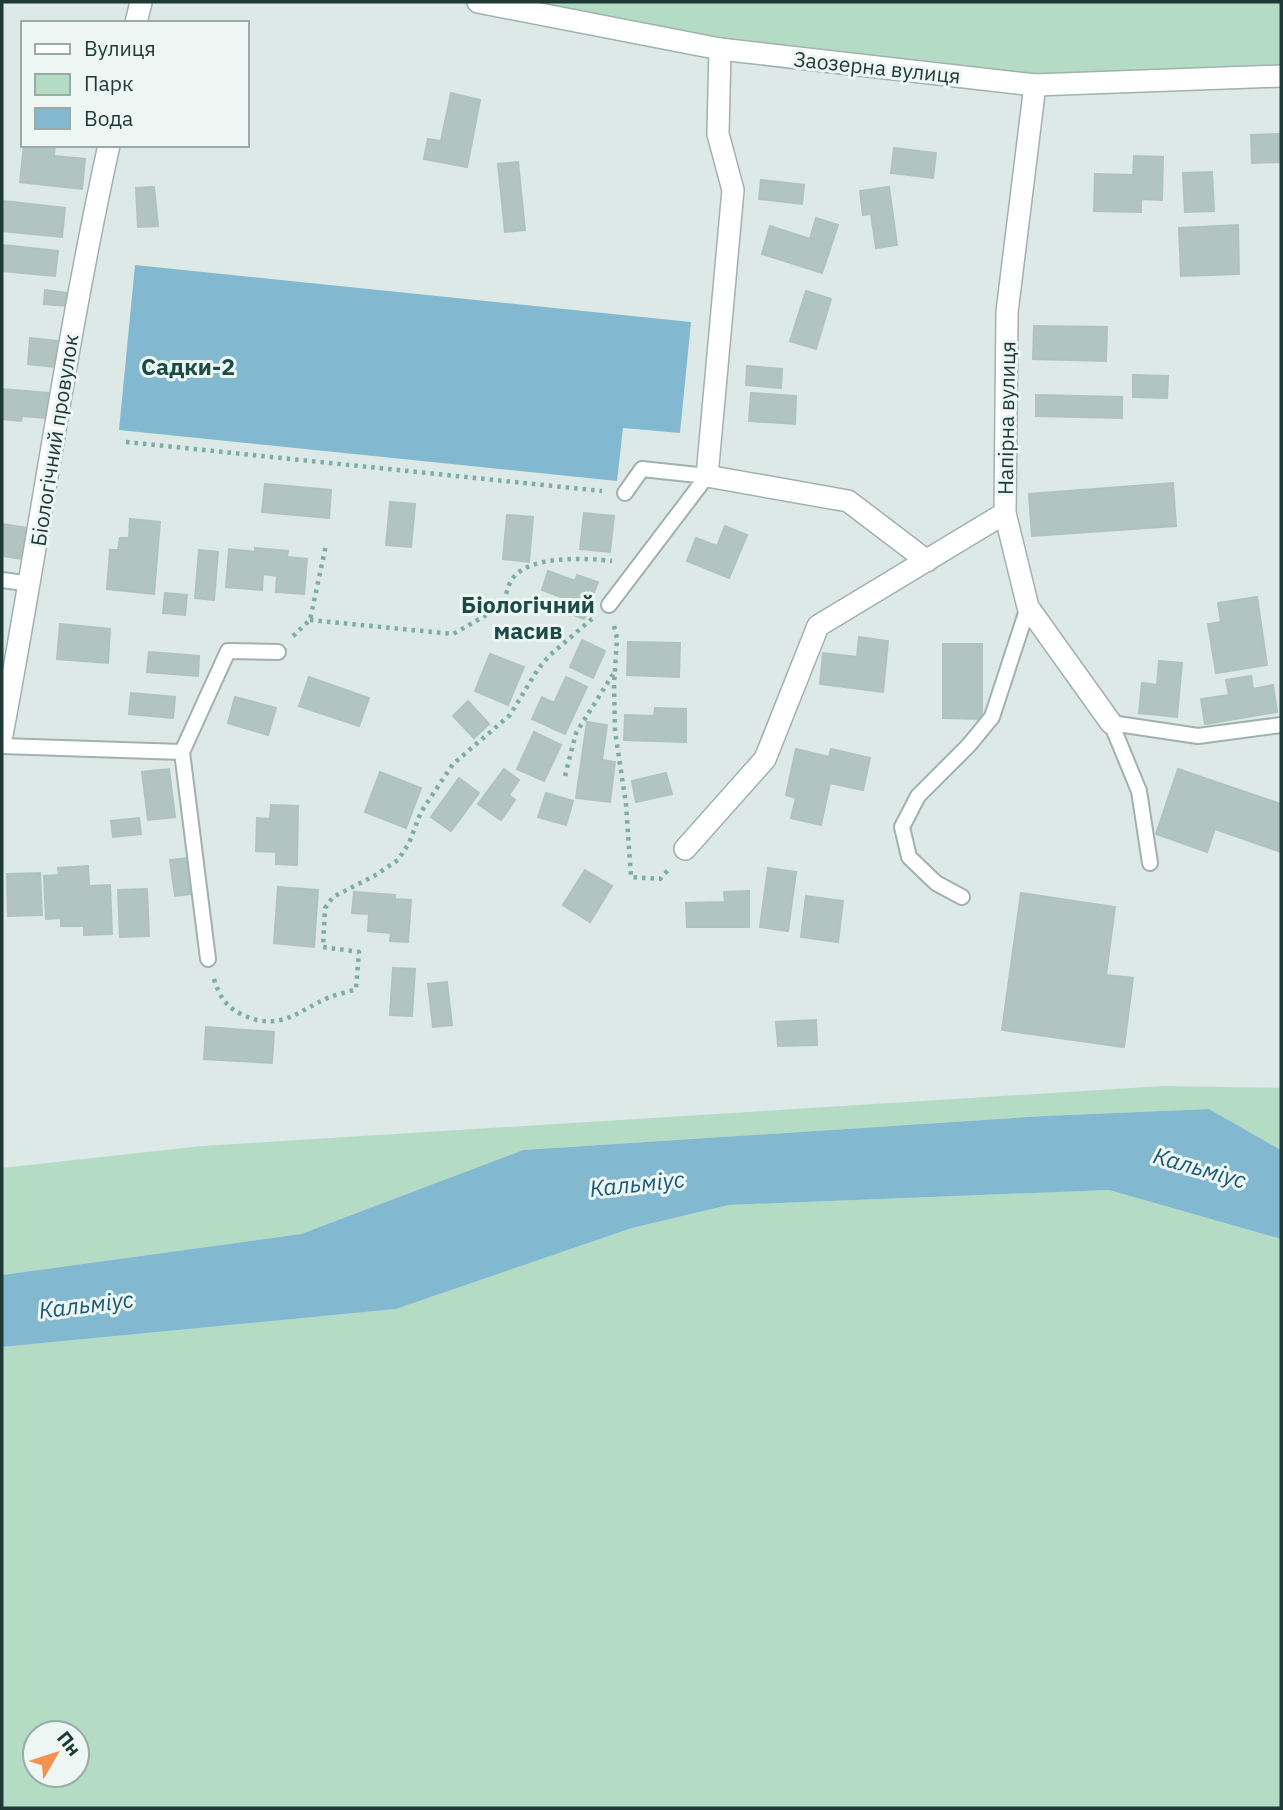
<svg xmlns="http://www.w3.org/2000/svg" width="1283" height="1810" viewBox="0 0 1283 1810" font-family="'IBM Plex Sans',sans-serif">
	<rect width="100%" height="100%" fill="#dde9e6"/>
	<!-- green -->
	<path fill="#b4dcc5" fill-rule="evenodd" d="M478 2H1281V76L1035 85 720 49Z
		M1163 1086 1281 1088V1150L1209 1109 1044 1116 523 1150 301 1234 2 1275V1168L202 1146Z
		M1109 1190 1281 1239V1808H2V1347L396 1309 632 1228 729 1205ZM35 1733H77V1775H35Z"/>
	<!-- water -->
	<path fill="#82b9d1" d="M135 265 691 322 680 433 623 428 617 481 119 430Z
		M1209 1109 1281 1150V1239L1109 1190 729 1205 632 1228 396 1309 2 1347V1275L301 1234 523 1150 1044 1116Z"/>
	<!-- building -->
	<path fill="#b2c4bf" stroke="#afc3be" stroke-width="2" d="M451 93 480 100 467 167 424 159 428 139 441 141Z
		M1281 134V162L1252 163 1251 135Z
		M24 145H55L54 156 85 159 82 189 20 182Z
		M894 148 936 153 933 178 891 173Z
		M1134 156 1163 157 1162 200 1141 199V212L1094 211 1095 174 1133 175Z
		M518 162 525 230 505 232 498 164Z
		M1212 172 1214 211 1185 212 1183 173Z
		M761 180 804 185 802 204 759 199Z
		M154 187 158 226 138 227 136 188Z
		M889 187 897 245 876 248 871 214 863 215 860 191Z
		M3 201 65 208 62 237 2 231Z
		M816 218 838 225 822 273 762 254 770 226 810 239Z
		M1238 225 1239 274 1181 276 1179 228Z
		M3 245 58 251 55 276 2 271Z
		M45 290 68 293 67 306 44 304Z
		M806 291 831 299 816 349 790 341Z
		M1034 326 1107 327 1106 361 1033 359Z
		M30 338 57 341 54 367 28 364Z
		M747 366 782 369 781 388 746 385Z
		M1133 375 1168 376 1167 398 1133 397Z
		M2 389 48 393 46 418 22 416 21 421 2 419Z
		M751 393 796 396 795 424 749 421Z
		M1036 395 1122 397V418L1036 416Z
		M1173 483 1176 526 1032 536 1029 494Z
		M265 484 331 490 329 518 262 512Z
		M390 502 415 504 411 547 386 545Z
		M584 513 614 516 610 552 580 549Z
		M507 515 533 517 529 562 503 559Z
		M130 519 160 522 154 594 107 589 110 550H118L120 538H129Z
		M2 524 28 528 24 559 2 556Z
		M725 526 747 535 729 578 687 561 696 538 717 546Z
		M255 548 288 551 287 557 307 559 304 594 276 592 277 576 263 574 262 590 226 587 229 549 255 552Z
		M199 550 218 552 214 600 195 598Z
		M548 571 575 581 577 575 598 582 584 619 565 612 569 600 542 590Z
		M165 593 187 595 185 615 163 613Z
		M1257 597 1267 665 1216 673 1208 624 1221 622 1218 603Z
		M60 624 110 629 108 663 57 659Z
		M859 637 888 641 883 692 820 684 823 653 857 657Z
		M582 640 605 651 593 678 570 667Z
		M628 642 680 643 679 677 627 675Z
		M943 644H982V719L943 718Z
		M149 652 199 656 198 676 147 672Z
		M490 654 524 667 508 705 475 691Z
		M1159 661 1182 663 1177 717 1139 713 1142 683 1157 685Z
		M1251 676 1253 689 1273 685 1277 712 1205 724 1201 699 1229 695 1226 680Z
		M309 677 369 698 359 726 299 706Z
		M566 677 587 687 565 734 532 719 542 697 554 703Z
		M131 693 175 697 173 718 129 714Z
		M235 697 276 708 268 735 228 723Z
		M468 701 489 724 474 738 453 716Z
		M655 708 686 709V742L624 740 625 715 654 716Z
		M587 722 607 725 602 760 615 762 610 802 576 798Z
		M534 732 561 745 544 781 517 769Z
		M796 749 829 757 831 749 870 758 863 790 830 783 821 825 791 818 796 798 786 795Z
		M169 769 175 817 148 820 142 772Z
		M504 769 519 780 509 795 515 800 501 820 478 804Z
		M1178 769 1281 804V852L1215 829 1207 852 1156 834Z
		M380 772 421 788 406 828 365 812Z
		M666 773 672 794 636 802 632 781Z
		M459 778 479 793 451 831 431 817Z
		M546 793 573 801 566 825 538 817Z
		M271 805 298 806 297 865 276 864V852L256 851 257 818 270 819Z
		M139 818 141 834 113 837 111 821Z
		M187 858 192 894 175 896 170 860Z
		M88 866 89 886 110 885 112 934 84 935V926H61V918L46 919 44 876 59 875 58 868Z
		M768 868 796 872 788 931 760 927Z
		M585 870 612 886 590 922 563 905Z
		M40 873 42 915 8 916 7 874Z
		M278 887 318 890 314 947 274 943Z
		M147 889 149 936 120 937 118 890Z
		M749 891V927H687L686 903 725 902 724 892Z
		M354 892 395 895V899L411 900 408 942 390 941 391 933 368 931 369 914 352 913Z
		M1021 893 1115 907 1106 975 1133 978 1124 1047 1002 1030Z
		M806 896 843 901 838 942 801 937Z
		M393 968 415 969 412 1016 390 1015Z
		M447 982 452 1025 433 1027 428 984Z
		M816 1020 817 1045 778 1046 776 1022Z
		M206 1027 274 1032 272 1063 204 1059Z"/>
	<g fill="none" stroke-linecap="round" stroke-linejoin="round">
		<defs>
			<path id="service" d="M625 493 642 469 707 476
				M2 580 31 584
				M609 605 707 476
				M1111 723 1198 736 1281 725
				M1111 723 1139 791 1150 863
				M2 746 182 752
				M962 897 936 883 909 857 902 827 918 796 969 745 992 717 1028 607
				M208 959 182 752 228 651 278 652"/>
			<path id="minor" d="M136 23 141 2
				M720 49 718 134 733 190 707 476 848 501 927 561
				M1035 85 1007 312 1005 513 1028 607 1111 723
				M2 735C39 539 66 340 109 145
				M685 849 765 759 818 626 1005 513"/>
			<path id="tertiary" d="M478 2 720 49 1035 85 1281 76"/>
		</defs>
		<!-- service casing -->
		<use href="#service" stroke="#a0b1ae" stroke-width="18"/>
		<!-- minor casing -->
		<use href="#minor" stroke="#a0b1ae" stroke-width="24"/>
		<!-- tertiary casing -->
		<use href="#tertiary" stroke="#a0b1ae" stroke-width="24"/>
		<!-- path -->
		<path stroke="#7caea6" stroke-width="4.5" stroke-dasharray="3.5 5" stroke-linecap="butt" d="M126 442 602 491
			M310 620 453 634 499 608C507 599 506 587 513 578 530 555 587 558 612 561
			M614 626 617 638 614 685 615 731 626 804 631 877 660 879 669 869
			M293 636 310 620 326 545
			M565 776 576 733 615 671
			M214 979C219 996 227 1008 243 1015 281 1032 297 1011 330 997 338 994 348 992 356 989L359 952 323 947 325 908 333 897 374 876 398 860 409 843 421 812 453 764 510 715 538 669 550 655 593 618"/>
		<!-- service -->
		<use href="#service" stroke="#fff" stroke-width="14"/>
		<!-- minor -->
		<use href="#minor" stroke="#fff" stroke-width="21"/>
		<!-- tertiary -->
		<use href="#tertiary" stroke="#fff" stroke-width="21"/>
	</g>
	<g text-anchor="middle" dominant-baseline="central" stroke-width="6" stroke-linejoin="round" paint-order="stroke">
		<!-- street labels -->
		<g font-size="21" fill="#1e3936" stroke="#edf6f3">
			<text transform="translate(877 67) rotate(6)">Заозерна вулиця</text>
			<text transform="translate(1006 418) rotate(-89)">Напірна вулиця</text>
			<text transform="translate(54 440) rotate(-81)">Біологічний провулок</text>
		</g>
		<!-- neighbourhood labels -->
		<g font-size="23" font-weight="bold" fill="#1a4b46" stroke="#edf6f3">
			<text x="188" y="366">Садки-2</text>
			<text x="528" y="604">Біологічний<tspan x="528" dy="26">масив</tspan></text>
		</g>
		<!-- water labels -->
		<g font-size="23" font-style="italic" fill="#175876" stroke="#edf6f3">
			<text transform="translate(1200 1167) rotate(16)">Кальміус</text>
			<text transform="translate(637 1183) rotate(-6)">Кальміус</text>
			<text transform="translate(86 1304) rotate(-7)">Кальміус</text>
		</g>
	</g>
	<!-- border -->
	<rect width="1283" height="1810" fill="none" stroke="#1e3936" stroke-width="7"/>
	<!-- legend -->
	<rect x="21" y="21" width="228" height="126" fill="#edf6f3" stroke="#9aaaa7" stroke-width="2"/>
	<rect x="35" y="44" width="35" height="10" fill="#ffffff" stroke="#9aaaa7" stroke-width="2"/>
	<text x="84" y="56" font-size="21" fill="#1e3936">Вулиця</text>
	<rect x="35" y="74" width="35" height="21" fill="#b4dcc5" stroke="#9aaaa7" stroke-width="2"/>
	<text x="84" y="91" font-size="21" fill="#1e3936">Парк</text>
	<rect x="35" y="108" width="35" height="21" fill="#82b9d1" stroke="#9aaaa7" stroke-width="2"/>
	<text x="84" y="126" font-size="21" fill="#1e3936">Вода</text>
	<!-- north arrow -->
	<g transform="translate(56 1754) rotate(51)"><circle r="33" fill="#edf6f3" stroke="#9aaaa7" stroke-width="2"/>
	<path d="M0-5L12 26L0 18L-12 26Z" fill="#f6914e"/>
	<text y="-10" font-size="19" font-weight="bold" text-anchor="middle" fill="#1e3936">Пн</text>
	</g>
</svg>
